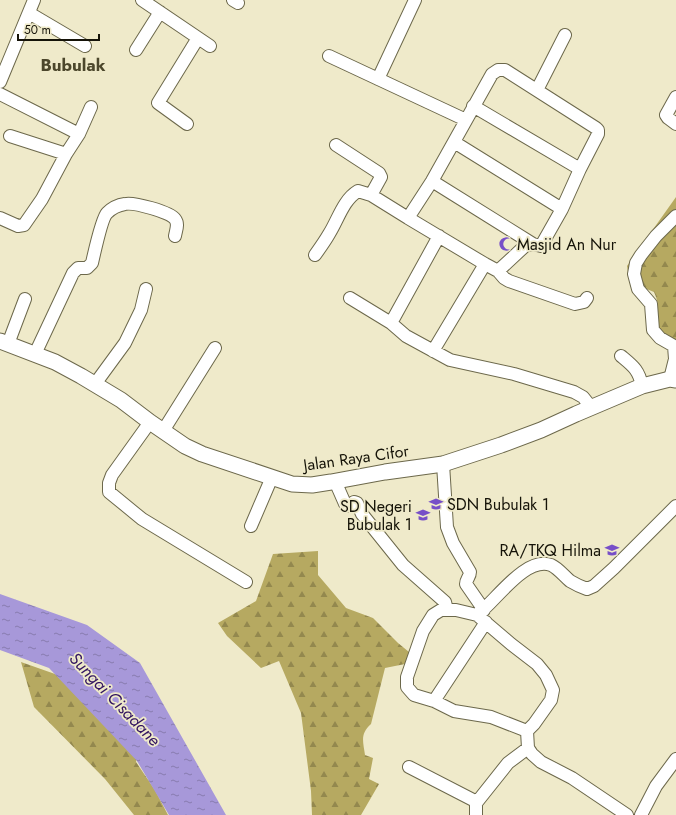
<svg xmlns="http://www.w3.org/2000/svg" width="676" height="815" viewBox="0 0 676 815" font-family="Jost,sans-serif">
	<defs>
		<pattern id="forest-firs" width="22" height="20" patternUnits="userSpaceOnUse"><rect width="22" height="20" fill="#b6a961"/><path d="M5 1l3.5 6h-7zM16 11l3.5 6h-7z" fill="#93884e"/></pattern>
		<pattern id="water-ripples" width="26" height="14" patternUnits="userSpaceOnUse"><rect width="26" height="14" fill="#a798d9"/><path d="M2 4q2-2 4 0t4 0M15 11q2-2 4 0t4 0" fill="none" stroke="#877bae"/></pattern>
	</defs>
	<rect width="100%" height="100%" fill="#efeaca"/>
	<!-- forest -->
	<path fill="url(#forest-firs)" d="M676 197V341H670L654 322C659 311 659 303 654 292L644 288 629 278 627 266Z
		M318 551V575L346 608 373 618 398 643 420 661 385 668 371 724C360 734 363 741 365 755L373 758 369 779 379 784 361 815H312L311 791 301 713 279 661 261 668 227 636 218 623 256 601 273 554Z
		M21 662 55 674 140 737 136 762 155 790 168 815H134L105 779 34 707Z"/>
	<!-- water -->
	<path fill="url(#water-ripples)" d="M0 594 87 625 140 663 226 815H169L137 761 49 668 0 650Z"/>
	<g fill="none" stroke-linecap="round" stroke-linejoin="round">
		<defs>
			<path id="minor" d="M142 0 210 46
				M233 0 238 3
				M29 13 85 46
				M136 50 160 12
				M329 56 466 120
				M378 79 415 0
				M0 82 34 0
				M537 90 565 35
				M0 94 79 134
				M676 97 666 115 668 118 676 124
				M473 106 580 169
				M187 124 158 103 198 38
				M10 136 66 154 79 134 91 107
				M454 142 562 209
				M336 145 379 173 381 177 371 195
				M432 181 533 244
				M0 218 18 226 24 225 42 199 66 154
				M315 255C320 248 325 241 329 234 338 220 343 200 358 191L371 195 408 218
				M498 271 526 245 533 244 541 246 562 209 580 169 598 134V130L596 128 505 70H498L492 74 432 181 408 218 485 264 498 271 504 278 509 281 575 304 584 302 587 298
				M350 298 391 323 406 336 450 360 514 374 574 392 583 397 591 407
				M391 323 439 236
				M8 344 25 299
				M433 351 485 264
				M35 354 73 273 78 268H87L92 263C94 254 102 218 107 213 112 208 118 205 125 204 134 202 170 212 175 219 179 224 176 230 175 236
				M621 356C633 366 639 370 642 386
				M670 379 675 359 674 346 660 338 653 330 651 304 638 289 634 274 636 263 641 255 656 236 676 216
				M95 384 125 343 141 310 146 289
				M150 422 112 475 109 483V492L142 519 246 582
				M163 431 215 348
				M443 464 447 527 453 543 470 572C470 577 466 579 466 584L484 610
				M335 481 346 506H349L354 502 357 503 362 514 403 565 445 602 447 610
				M251 526 272 477
				M477 615C496 601 525 556 551 565 558 568 564 576 570 581 575 584 581 587 587 589L594 586 614 568 676 506
				M434 701 486 622
				M527 731 491 717 454 711 434 701 414 695 407 687V677L423 631 433 615 441 610H456L477 615 511 644 537 664 546 675 553 690 551 700 534 724 527 731 528 748 532 754 541 762 572 778 627 815
				M409 767 477 802 508 763 528 748
				M476 802V815
				M641 815 656 786 676 759"/>
			<path id="tertiary" d="M0 341 55 362 81 376 121 400 150 422 185 446 202 454 292 484 312 485 331 482 385 472 443 464 501 445 541 430 576 414 642 386 670 379 676 380"/>
		</defs>
		<!-- minor casing -->
		<use href="#minor" stroke="#6c684b" stroke-width="14"/>
		<!-- tertiary casing -->
		<use href="#tertiary" stroke="#6c684b" stroke-width="17"/>
		<!-- minor -->
		<use href="#minor" stroke="#fff" stroke-width="12"/>
		<!-- tertiary -->
		<use href="#tertiary" stroke="#fff" stroke-width="15"/>
	</g>
	<!-- icons -->
	<defs>
		<symbol id="mosque-bare" viewBox="-9 -9 18 18"><path d="M3.5-4.9A6 6 0 1 0 3.5 4.9A5 5 0 1 1 3.5-4.9Z" fill="#774fc8" stroke="#efeaca" stroke-width="2.5" paint-order="stroke"/></symbol>
		<symbol id="school-bare" viewBox="-9 -9 18 18"><path d="M0-5L7-2L0 1L-7-2ZM-4 1L0 2.5L4 1V4Q0 6-4 4Z" fill="#774fc8" stroke="#efeaca" stroke-width="2.5" paint-order="stroke"/></symbol>
	</defs>
	<g fill-rule="evenodd">
		<use href="#mosque-bare" x="496" y="234" width="20" height="20"/>
		<use href="#school-bare" x="426" y="494" width="20" height="20"/>
		<use href="#school-bare" x="413" y="505" width="20" height="20"/>
		<use href="#school-bare" x="602" y="540" width="20" height="20"/>
	</g>
	<g text-anchor="middle" dominant-baseline="central" stroke-width="3.5" stroke-linejoin="round" paint-order="stroke">
		<!-- poi labels -->
		<g font-size="16" fill="#151308" stroke="#efeaca" text-anchor="start">
			<text x="517" y="244">Masjid An Nur</text>
			<text x="447" y="504">SDN Bubulak 1</text>
			<text x="412" y="506" text-anchor="end">SD Negeri<tspan x="412" dy="18">Bubulak 1</tspan></text>
			<text x="601" y="550" text-anchor="end">RA/TKQ Hilma</text>
		</g>
		<!-- street labels -->
		<g font-size="16" fill="#151308" stroke="#efeaca">
			<text transform="translate(356 458) rotate(-8)">Jalan Raya Cifor</text>
		</g>
		<!-- neighbourhood labels -->
		<g font-size="17" font-weight="bold" fill="#4c472c" stroke="#efeaca">
			<text x="73" y="65">Bubulak</text>
		</g>
		<!-- water labels -->
		<g font-size="17" font-style="italic" fill="#321460" stroke="#efeaca">
			<text transform="translate(115 699) rotate(46)">Sungai Cisadane</text>
		</g>
	</g>
	<!-- scale -->
	<path d="M18 34v6h81v-6" fill="none" stroke="#151308" stroke-width="2"/>
	<text x="24" y="34" font-size="12" fill="#151308" stroke="#efeaca" stroke-width="3" paint-order="stroke">50 m</text>
</svg>
